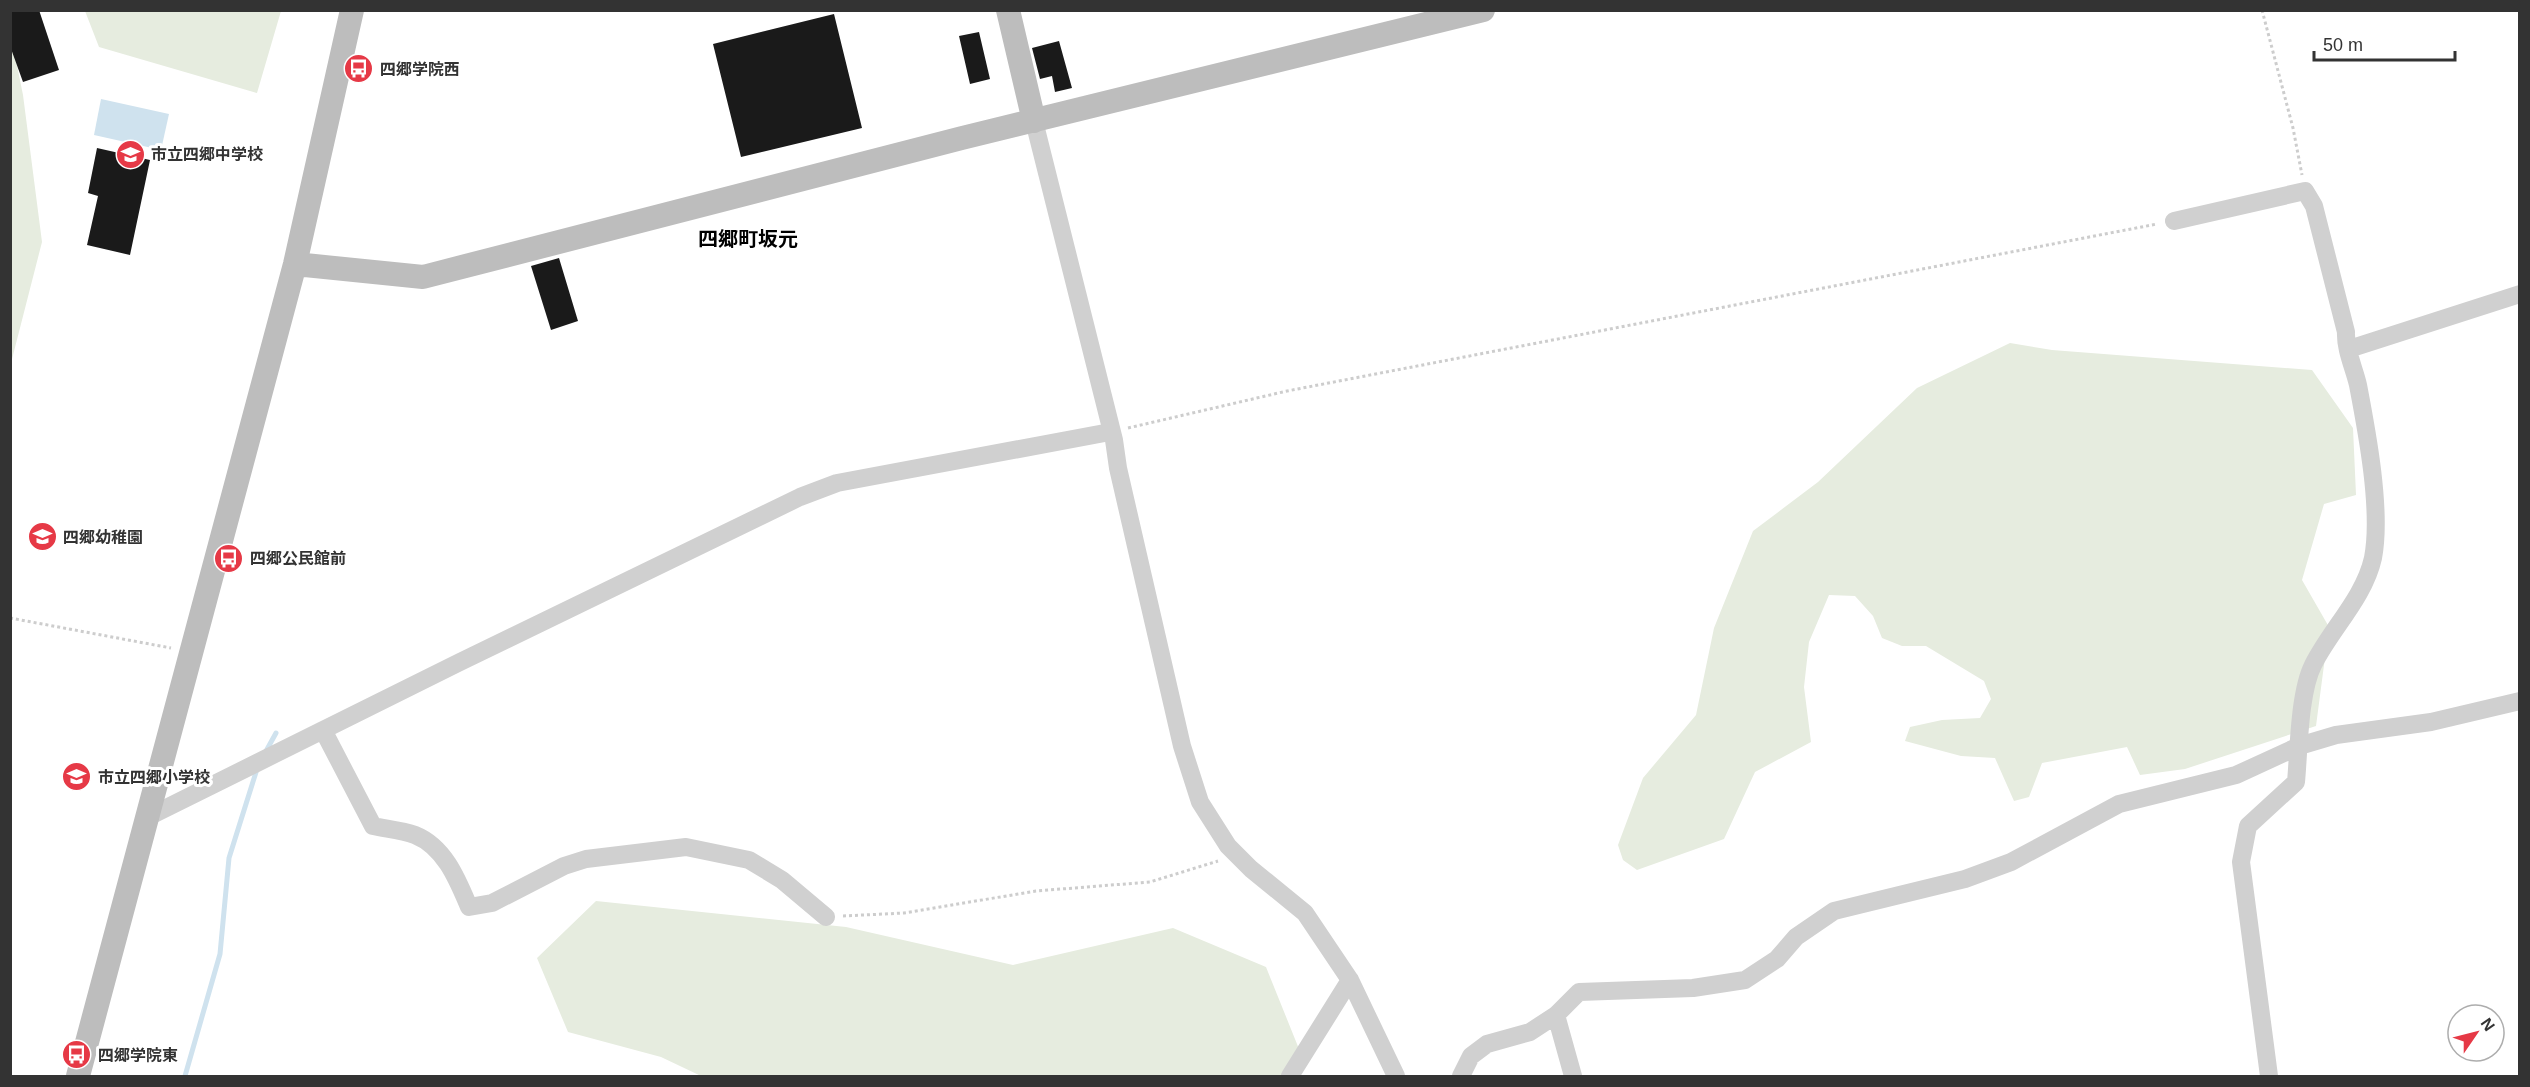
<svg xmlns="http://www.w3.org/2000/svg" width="2530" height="1087" viewBox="0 0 2530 1087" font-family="Helvetica,'Noto Sans JP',sans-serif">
	<rect width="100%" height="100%" fill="#fff"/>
	<!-- green -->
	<path fill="#e6ecdf" d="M85 11V10L281 11 257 93 99 47Z
		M10 31 23 95 42 242 11 363Z
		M2010 343 2052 350 2312 370 2353 428 2356 495 2324 504 2302 580 2329 627 2316 726 2185 769 2140 775 2127 747 2042 763 2029 797 2014 801 1995 758 1961 756 1905 741 1910 727 1942 720 1980 718 1991 699 1984 681 1926 646H1902L1882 638 1873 616 1855 596 1829 595 1809 642 1804 687 1811 742 1755 772 1724 839 1637 870 1623 860 1618 845 1643 778 1696 715 1714 628 1753 531 1818 482 1917 388Z
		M596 901 846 927 1013 965 1173 928 1266 967 1299 1049 1289 1076H701L661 1057 568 1032 537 958Z"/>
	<!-- water -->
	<path fill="#cfe2ee" d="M101 99 169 114 161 150 94 135Z"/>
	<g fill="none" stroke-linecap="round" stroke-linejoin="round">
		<!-- stream -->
		<path stroke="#cfe2ee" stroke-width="5" d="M265 753 276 733
			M185 1076 220 954 229 858 257 769"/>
	</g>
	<!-- building -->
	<path fill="#1a1a1a" d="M10 10H39L59 70 23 82 10 46Z
		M834 14 862 128 741 157 713 44Z
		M979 32 990 79 970 84 959 36Z
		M1059 41 1072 88 1055 92 1052 76 1040 79 1032 48Z
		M97 148 150 160 130 255 87 245 98 196 88 193Z
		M559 258 578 321 551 330 531 266Z"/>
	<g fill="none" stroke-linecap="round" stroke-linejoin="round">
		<!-- path -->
		<path stroke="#cdcdcd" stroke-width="3" stroke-dasharray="3 3" stroke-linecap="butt" d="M2262 10 2293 128 2302 175
			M1128 428 1287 391 2157 224
			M10 618 171 648
			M843 916 904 913 1036 891 1150 882 1218 861"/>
		<!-- street -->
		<path stroke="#d0d0d0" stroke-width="18" d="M1034 121 1114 440 1118 468 1182 746 1200 802 1228 846 1251 869 1305 913 1350 980 1396 1076
			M2174 221 2305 191 2314 206 2346 332C2345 349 2354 368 2358 385 2367 432 2382 511 2373 558 2364 598 2331 629 2313 665 2299 693 2299 750 2296 782L2248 826 2241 862 2269 1076
			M2349 349 2520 294
			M323 730 373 826C387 829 402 830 415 835 445 847 458 881 469 907L492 903 564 866 586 859 686 847 749 860 782 880 826 917
			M148 817 460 662 800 497 837 483 1110 432
			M1556 1015 1573 1076
			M1290 1076 1350 980
			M1461 1076 1471 1056 1487 1044 1530 1032 1556 1015 1579 992 1693 988 1745 980 1777 959 1796 937 1834 911 1965 879 2011 862 2119 804 2236 775 2299 746 2336 735 2431 722 2520 701"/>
		<!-- secondary -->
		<path stroke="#bdbdbd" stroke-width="24" d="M1008 10 1034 121
			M295 264 423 277 962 138 1483 10
			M78 1076 295 264 352 10"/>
	</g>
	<!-- icons -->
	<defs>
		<symbol id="bus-disc" viewBox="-11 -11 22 22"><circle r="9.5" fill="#e63946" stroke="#fff"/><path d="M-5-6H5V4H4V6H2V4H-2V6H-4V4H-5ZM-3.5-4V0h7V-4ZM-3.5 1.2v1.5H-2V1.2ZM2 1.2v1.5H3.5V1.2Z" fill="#fff"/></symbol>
		<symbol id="school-disc" viewBox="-11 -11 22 22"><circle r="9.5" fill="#e63946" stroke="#fff"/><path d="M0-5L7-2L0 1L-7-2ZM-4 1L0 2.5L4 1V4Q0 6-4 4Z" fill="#fff"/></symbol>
	</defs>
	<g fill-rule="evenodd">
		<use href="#bus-disc" x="342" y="52" width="33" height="33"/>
		<use href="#school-disc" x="114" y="138" width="33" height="33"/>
		<use href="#school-disc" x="26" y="520" width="33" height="33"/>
		<use href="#bus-disc" x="212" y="542" width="33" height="33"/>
		<use href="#school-disc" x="60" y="760" width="33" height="33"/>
		<use href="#bus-disc" x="60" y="1038" width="33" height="33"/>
	</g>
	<g text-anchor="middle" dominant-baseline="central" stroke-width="6" stroke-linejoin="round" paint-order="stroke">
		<!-- poi labels -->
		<g font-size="16" font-weight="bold" fill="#333" stroke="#fff" text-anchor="start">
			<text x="380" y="69">四郷学院西</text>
			<text x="151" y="154">市立四郷中学校</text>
			<text x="63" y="537">四郷幼稚園</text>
			<text x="250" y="558">四郷公民館前</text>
			<text x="98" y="777">市立四郷小学校</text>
			<text x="98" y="1055">四郷学院東</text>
		</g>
		<!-- quarter labels -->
		<g font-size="20" font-weight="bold" fill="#000" stroke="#fff">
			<text x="748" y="239">四郷町坂元</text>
		</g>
	</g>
	<!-- border -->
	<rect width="2530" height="1087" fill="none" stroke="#333333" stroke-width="24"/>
	<!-- north arrow -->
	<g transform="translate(2476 1033) rotate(55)"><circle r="28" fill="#ffffff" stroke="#adadad" stroke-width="1.5"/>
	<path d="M0-4.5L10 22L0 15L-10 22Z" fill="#e63946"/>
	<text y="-9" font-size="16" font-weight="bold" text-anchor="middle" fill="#333333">N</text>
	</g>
	<!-- scale -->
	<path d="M2314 51v9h141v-9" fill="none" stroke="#333333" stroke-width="3"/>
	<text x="2323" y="51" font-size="18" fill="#333333" stroke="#ffffff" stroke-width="4.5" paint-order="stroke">50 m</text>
</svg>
